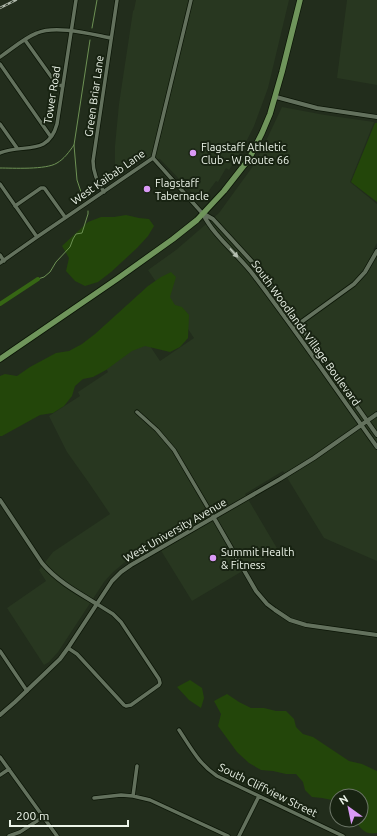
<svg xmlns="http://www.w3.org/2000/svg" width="377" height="836" viewBox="0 0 377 836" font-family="Ubuntu,sans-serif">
	<rect width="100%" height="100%" fill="#222d1c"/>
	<!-- built -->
	<path fill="#283720" d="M136 0H289L268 88 254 126 243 148 229 170 226 168 218 182 216 181 202 200H199L160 159 143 158 115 178V146L119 104 133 11 134 10Z
		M347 0H377V85L337 78Z
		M282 107 325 115 374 122 350 182 377 204V243L373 250 377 252V561L324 538 283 471 245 494 278 550 192 601 157 544 125 562 112 573 104 582 58 652 49 662 44 665 7 608 46 581 39 570 53 552 110 514 89 483 67 452 49 416 80 396 78 392 108 372 103 363 142 334 160 361 194 338 148 270 176 250 219 213 256 162Z"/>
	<!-- green -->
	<path fill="#23460a" d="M375 123H377V202L351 182Z
		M126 215 139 218 149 219 154 226 148 236 137 248 111 272 98 282 85 286 75 281 66 271 69 258 62 246 88 222 101 217H114Z
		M171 272 176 277 170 297 175 305 182 307 189 315 188 338 180 347 170 352 145 346 132 351 106 370 93 377 83 379 75 386 72 396 64 406 53 413 40 415 2 436H0V376L5 374 17 376 30 367 56 353 69 351 82 344 95 334 148 286 161 277Z
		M190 680 202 688 204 698 201 708 189 700 177 687Z
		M227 694 239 702 251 708H264L276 711H286L294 719 296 727 303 734 313 737 349 761 362 764 377 771V833C365 835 361 829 355 820H361V796H337V801L322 798 312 797 305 790 303 782 296 774H286L273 771 261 770 249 763 237 752 218 726 221 714 214 701Z"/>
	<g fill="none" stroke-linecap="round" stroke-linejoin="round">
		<!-- stream -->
		<path stroke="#6d9154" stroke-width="1" d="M92 28 97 0
			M74 145 77 180 83 198
			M0 168C13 168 46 170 57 163 64 159 69 152 74 145L90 40
			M38 279 44 277 50 272 56 262 70 247 73 239 76 234 82 233 88 214V211"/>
		<!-- canal -->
		<path stroke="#366614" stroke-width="4" d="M0 304 38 279"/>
		<defs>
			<path id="minor" d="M25 40 55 82 58 85 63 86
				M0 57C12 49 24 38 37 33 56 25 90 34 111 38
				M0 64 51 137
				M0 124 17 148
				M0 153C23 143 48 157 57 124L76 0
				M153 158 203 214
				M0 184 37 237
				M104 192C97 182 93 173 93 161L117 0
				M15 206 41 188H44L45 189 65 217
				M0 255 4 261
				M0 263 37 237 153 158 191 0
				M137 412 157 430 174 450 214 518
				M68 648 77 654 124 705 126 706 131 705 159 685 160 683 159 679 121 622 113 614 97 604
				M0 651 27 691
				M179 730C191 748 199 764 217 776L343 836
				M0 757 57 836
				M0 775 9 769
				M133 796 137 766
				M94 798 121 795 133 796 150 800 228 836
				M9 836 20 832 43 817
				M239 836 259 796"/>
			<path id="tertiary" d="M276 97 317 108 377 117
				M203 214C215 238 239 255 255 277 297 332 336 390 377 447
				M204 214 213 219 255 265 272 287 325 361 377 435
				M293 328 354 284 365 272 377 251
				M0 500 42 563C57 581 77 592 97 604
				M214 518 256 591 267 604 275 610 290 620 306 625 377 635
				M0 715 15 702 60 659 68 648 112 581 121 572 131 565 280 479 314 458 377 414"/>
			<path id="primary" d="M0 359 117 279 173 239 197 220 224 191 249 159 262 133 270 114 282 72 300 0"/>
		</defs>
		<!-- minor casing -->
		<use href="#minor" stroke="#0b1506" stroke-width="5"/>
		<!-- tertiary casing -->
		<use href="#tertiary" stroke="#0b1506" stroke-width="5.5"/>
		<!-- primary casing -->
		<use href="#primary" stroke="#0b1506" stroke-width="7"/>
		<!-- minor -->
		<use href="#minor" stroke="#63715d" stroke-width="3.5"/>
		<!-- tertiary -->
		<use href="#tertiary" stroke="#63715d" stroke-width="4"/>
		<!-- primary -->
		<use href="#primary" stroke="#6f955b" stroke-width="5.5"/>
		<defs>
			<path id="rail" d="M0 8 16 0"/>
		</defs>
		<!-- rail casing -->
		<use href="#rail" stroke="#b0b9ac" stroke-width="2.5"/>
		<!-- rail -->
		<use href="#rail" stroke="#182312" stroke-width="1" stroke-dasharray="3" stroke-linecap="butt"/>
	</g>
	<!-- one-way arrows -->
	<defs><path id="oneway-solid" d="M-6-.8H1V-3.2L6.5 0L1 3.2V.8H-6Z"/></defs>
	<use fill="#b6c0b2" href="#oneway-solid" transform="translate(234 253) rotate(48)"/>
	<!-- markers -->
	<g fill="#da9af6" stroke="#182312" stroke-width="1.5">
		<circle cx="193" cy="153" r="4"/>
		<circle cx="147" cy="189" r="4"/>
		<circle cx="213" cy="558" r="4"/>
	</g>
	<g text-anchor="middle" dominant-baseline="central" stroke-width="4" stroke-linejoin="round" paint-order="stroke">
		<!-- street labels -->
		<g font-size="11" fill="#edf5ea" stroke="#182312">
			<text transform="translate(52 95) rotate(-81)">Tower Road</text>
			<text transform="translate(94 96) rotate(-82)">Green Briar Lane</text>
			<text transform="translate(108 177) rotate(-35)">West Kaibab Lane</text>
			<text transform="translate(306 333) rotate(54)">South Woodlands Village Boulevard</text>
			<text transform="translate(175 530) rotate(-30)">West University Avenue</text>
			<text transform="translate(268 790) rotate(26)">South Cliffview Street</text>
		</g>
		<!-- poi labels -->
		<g font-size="11" fill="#edf5ea" stroke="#182312" text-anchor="start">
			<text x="201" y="147">Flagstaff Athletic<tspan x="201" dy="13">Club - W Route 66</tspan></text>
			<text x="155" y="183">Flagstaff<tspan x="155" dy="13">Tabernacle</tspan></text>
			<text x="221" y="552">Summit Health<tspan x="221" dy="13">&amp; Fitness</tspan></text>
		</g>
	</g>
	<!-- north arrow -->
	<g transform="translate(349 808) rotate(327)"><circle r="19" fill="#182312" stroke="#6d7768"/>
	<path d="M0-3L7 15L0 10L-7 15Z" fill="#da9af6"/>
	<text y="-6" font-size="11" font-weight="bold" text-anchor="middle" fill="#edf5ea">N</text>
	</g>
	<!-- scale -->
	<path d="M10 820v6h118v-6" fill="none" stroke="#edf5ea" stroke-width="2"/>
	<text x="16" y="820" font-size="12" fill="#edf5ea" stroke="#182312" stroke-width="3" paint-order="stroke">200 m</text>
</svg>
